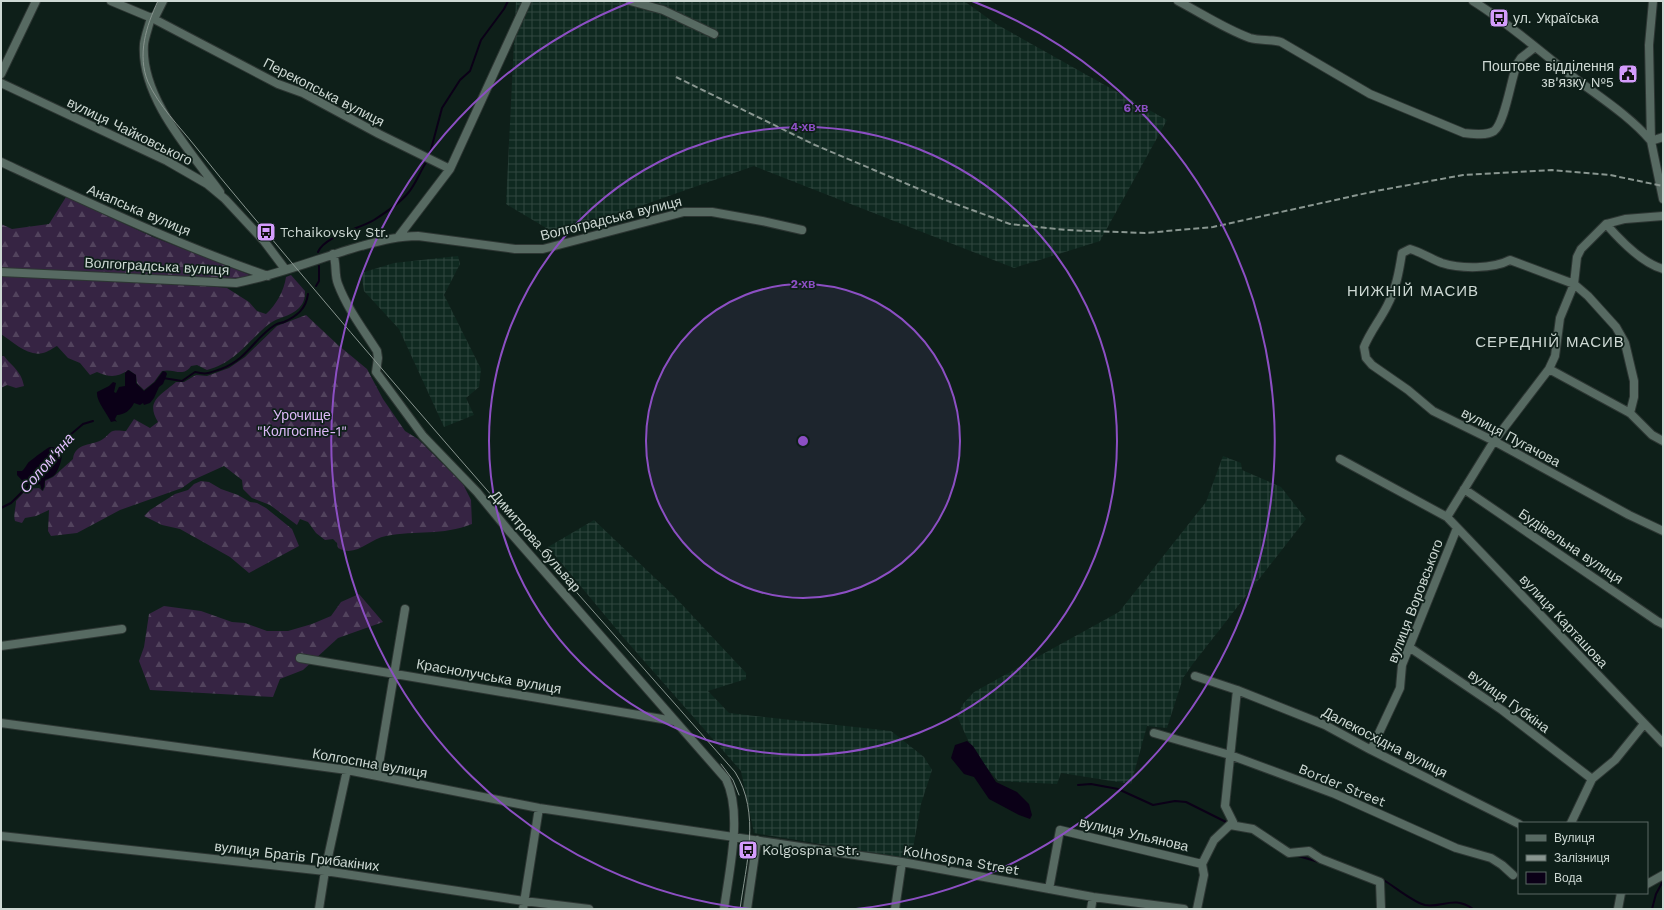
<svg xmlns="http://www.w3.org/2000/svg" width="1664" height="910" viewBox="0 0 1664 910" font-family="'Work Sans',sans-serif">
	<defs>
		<pattern id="industrial-grid" width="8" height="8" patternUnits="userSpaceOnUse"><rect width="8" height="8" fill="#0f2920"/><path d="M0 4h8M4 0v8" fill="none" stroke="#314740"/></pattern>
		<pattern id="forest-firs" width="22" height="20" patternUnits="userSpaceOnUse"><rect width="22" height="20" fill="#362443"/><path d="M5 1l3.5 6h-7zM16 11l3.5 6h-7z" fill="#52435d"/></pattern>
	</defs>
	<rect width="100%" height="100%" fill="#0e1f19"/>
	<!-- industrial -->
	<path fill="url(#industrial-grid)" d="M516 1H964L996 24 1167 120 1100 241 1014 268 754 166 558 235 506 204Z
		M458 256 460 264 444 295 481 369 479 387 466 398 474 415 444 427 399 329 364 291 361 273 394 263Z
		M1223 456 1241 463 1242 470 1281 487 1306 519 1192 665 1183 678 1167 728 1147 726 1131 784 1061 773 1057 784 998 781 973 751 957 716 963 704 974 692 1119 612 1206 502Z
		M594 520 674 596 746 673V679L708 691 729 713 891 731 924 757 932 770 921 804 911 859 754 833 741 771 623 637 548 547Z"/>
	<!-- forest -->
	<path fill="url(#forest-firs)" d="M66 197 153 237 250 275 240 280 1 268V224L12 229 49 224Z
		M1 275 168 282 227 288 249 302 257 311 266 314C276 305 284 291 286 277L291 275 305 291C305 298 304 303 299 308 290 317 278 317 269 324 248 341 235 363 207 370L197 365 191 366C183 378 174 368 162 371L154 382 144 390 137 383 136 375 129 370C117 377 111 378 97 372L90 375 80 363 68 358 57 346C53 348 48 352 43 353 28 357 13 342 1 334Z
		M306 315 338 345 367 369 383 399 405 431 418 439 463 484 471 500 472 524C442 536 416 530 386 536 369 539 356 558 338 548L337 543 333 539 325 540 316 533 308 522 300 519 297 525 270 505 252 498 243 489 242 480 224 466 193 480 182 488 120 510 77 533 51 536 48 531 49 510 36 516 25 518 22 523 15 521C13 514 16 508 16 501L27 489 39 488 43 491 45 487V481L53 477 73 459C75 442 93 446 103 439 107 437 109 432 113 431 117 430 122 431 126 431L134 419 150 428 158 422C145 401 161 395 176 382H184L196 375 207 376 229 368 245 357 277 326Z
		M1 356H4C12 367 21 370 24 386L16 388 7 385 1 388Z
		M201 481 209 482 221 489 238 495 250 502 257 503 266 508 292 529 299 546 249 573 230 557 180 529 162 525 144 516 150 510 175 494 188 490 194 484Z
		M359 594 383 622 338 638 303 670 280 679 273 697 150 690 139 661 144 647 149 614 164 606 201 611 232 622 245 623 267 631H288L312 624 331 616 341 602Z"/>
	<!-- water -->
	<path fill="#0b0017" d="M128 370 136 375V383L144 391 155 382 163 371 166 372 167 374 163 384 159 387 154 398 150 403 144 405 143 403 140 405 134 403C131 410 124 415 117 415L115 419 117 422 115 421 111 422C107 413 96 401 97 392L109 386 113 382 116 383 114 392 116 393 119 387 125 386V373Z
		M50 447C68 447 61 464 56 473 54 477 48 478 45 480L44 487 42 491 40 484 29 488 17 475V471H22C25 468 26 466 28 463 31 460 47 448 50 447Z
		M967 741 973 746 996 782 1017 792 1029 804 1032 815 1030 819 1019 815 989 799 974 777 964 774 951 758 955 745Z"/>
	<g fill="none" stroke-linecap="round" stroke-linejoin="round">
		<!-- stream -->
		<path stroke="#0b0017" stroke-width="2" d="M429 157 442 108 460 80 470 71 481 40 504 9 508 1
			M318 252C325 236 359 229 374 220 385 213 399 204 408 193 416 184 420 171 427 161
			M316 286 319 281V266
			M163 378 182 381 195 372C207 375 209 373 221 369 249 358 253 339 275 325 278 323 281 323 284 322 297 316 306 309 308 294
			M57 452 70 435 83 424 93 421
			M1 508 11 503 28 486
			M1078 785 1091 784 1118 789 1153 805 1175 801 1186 802 1228 823
			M1295 855 1322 863
			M1382 879C1394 886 1412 902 1425 905 1442 908 1454 895 1473 909
			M1652 909 1656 894 1663 881"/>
		<defs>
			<path id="minor" d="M111 1 154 19 278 84 303 93 379 134 450 169 399 236
				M630 1 663 10 714 34
				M1178 1C1201 13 1225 29 1250 38 1260 41 1271 39 1281 42L1370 94 1464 133C1473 134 1486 136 1494 131 1505 123 1511 79 1517 64L1521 58 1535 47
				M1473 1C1507 22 1537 49 1568 73 1596 95 1628 114 1651 141
				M1653 1 1649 45 1651 141 1663 199
				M151 17C149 26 145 36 144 44 140 97 191 152 220 192
				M154 19 163 1
				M1 74 36 1
				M1 83 167 161 207 184 225 199 264 241 285 269
				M1651 141 1663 137
				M1 162C87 202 178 245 268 276
				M450 169 527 1
				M1606 224C1619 239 1642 263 1663 269
				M333 254C337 264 334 274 338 284 347 308 363 329 377 351L378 358 376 372 423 436 477 492 509 531 726 779C743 814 729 871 724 909
				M1 272 236 283C278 275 319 258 361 246 380 241 398 236 418 236L515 249H543L684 212H712L762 221 802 230
				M1549 369 1630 413 1652 435 1663 441
				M1630 413 1634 397V381L1625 343 1616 327 1588 296 1574 284 1510 260C1493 269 1461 269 1442 263 1431 259 1421 252 1410 249L1402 253C1399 272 1396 289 1387 306 1380 320 1370 332 1364 347L1366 358 1372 365 1408 390 1433 411 1494 441 1629 515 1663 531
				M1340 459 1447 517 1663 743
				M1464 489 1657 621 1663 624
				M1447 517 1494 441 1549 369 1555 356 1560 318 1574 284 1577 257 1581 249 1606 224 1625 219 1663 216
				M1 646 122 629
				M1409 647 1502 710 1592 779
				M300 658 674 721
				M1195 676 1237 690 1325 725 1371 750 1519 824
				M1 723 347 770 539 808 902 862 1093 897 1184 909
				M1154 733 1230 755 1335 794 1456 848 1491 858 1502 865 1513 875
				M1371 750 1400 688 1402 665 1457 528
				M377 776 405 609
				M1571 823 1592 779 1615 760 1644 724
				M1230 825 1253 829 1289 853 1309 851 1321 859 1380 882 1381 909
				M1 836 325 871 524 901 589 909
				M1202 864 1214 840 1233 822 1225 806 1237 690
				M1647 884 1663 875
				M1049 889 1060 830 1202 864
				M319 909 325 871 347 770
				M523 909 539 808
				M747 909 757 840
				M895 909 902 862
				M1091 909 1093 897
				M1197 909 1204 875 1202 864
				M1618 909 1621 893"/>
		</defs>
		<!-- minor casing -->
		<use href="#minor" stroke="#2d3633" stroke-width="10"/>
		<!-- minor -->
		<use href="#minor" stroke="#576a62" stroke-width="8"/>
		<!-- tram -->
		<path stroke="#899690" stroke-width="1" d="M158 1C146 26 137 55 148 82 159 106 179 126 195 146 228 188 263 228 297 269 440 439 588 605 735 772 761 813 746 864 740 909
			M721 764 733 780 739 795"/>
		<!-- rail -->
		<path stroke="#899690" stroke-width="2" stroke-dasharray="6 3" stroke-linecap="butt" d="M676 77 815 145 945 200 1010 224 1066 230 1145 233 1213 227 1376 191 1463 175 1552 170 1610 175 1663 186"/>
	</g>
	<!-- distance rings -->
	<circle cx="803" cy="441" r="157" fill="#8c4fc3" fill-opacity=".12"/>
	<g fill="none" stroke="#8c4fc3" stroke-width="2">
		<circle cx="803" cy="441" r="157"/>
		<circle cx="803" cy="441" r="314"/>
		<path d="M750 909A471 471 0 0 1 634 1M972 1A471 471 0 0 1 856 909"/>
	</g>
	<!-- icons -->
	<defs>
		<symbol id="bus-square" viewBox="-11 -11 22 22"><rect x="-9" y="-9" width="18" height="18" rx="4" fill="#d49cfc" stroke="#0e1f19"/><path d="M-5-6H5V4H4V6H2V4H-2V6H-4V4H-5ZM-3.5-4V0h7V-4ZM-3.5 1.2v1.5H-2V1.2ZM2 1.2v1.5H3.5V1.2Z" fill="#111"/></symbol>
		<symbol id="civic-square" viewBox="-11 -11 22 22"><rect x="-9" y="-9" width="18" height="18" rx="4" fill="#d49cfc" stroke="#0e1f19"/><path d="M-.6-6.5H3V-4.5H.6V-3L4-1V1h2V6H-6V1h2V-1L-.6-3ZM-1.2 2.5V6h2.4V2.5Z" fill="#111"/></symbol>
	</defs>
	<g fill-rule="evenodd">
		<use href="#bus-square" x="1488" y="7" width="22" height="22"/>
		<use href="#civic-square" x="1617" y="63" width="22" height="22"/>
		<use href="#bus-square" x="255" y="221" width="22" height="22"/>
		<use href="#bus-square" x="737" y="839" width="22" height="22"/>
	</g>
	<g text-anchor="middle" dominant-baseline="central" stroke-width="3.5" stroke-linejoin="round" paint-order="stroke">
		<!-- poi labels -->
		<g font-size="14" fill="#ced9d4" stroke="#0e1f19" text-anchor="start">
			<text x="1513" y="18">ул. Україська</text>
			<text x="1614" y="66" text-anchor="end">Поштове відділення<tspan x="1614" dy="16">зв'язку №5</tspan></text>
			<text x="280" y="232">Tchaikovsky Str.</text>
			<text x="762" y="850">Kolgospna Str.</text>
		</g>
		<!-- street labels -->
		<g font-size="14" fill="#ced9d4" stroke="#0e1f19">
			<text transform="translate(324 92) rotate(27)">Перекопська вулиця</text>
			<text transform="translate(130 131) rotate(26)">вулиця Чайковського</text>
			<text transform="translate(139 210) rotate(23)">Анапська вулиця</text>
			<text transform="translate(611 218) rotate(-14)">Волгоградська вулиця</text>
			<text transform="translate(157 266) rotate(3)">Волгоградська вулиця</text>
			<text transform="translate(1511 437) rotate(28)">вулиця Пугачова</text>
			<text transform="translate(536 541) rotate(49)">Димитрова бульвар</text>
			<text transform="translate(1571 546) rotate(34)">Будівельна вулиця</text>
			<text transform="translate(1415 601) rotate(-69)">вулиця Воровського</text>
			<text transform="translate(1564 621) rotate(47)">вулиця Карташова</text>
			<text transform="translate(489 676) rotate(10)">Краснолучська вулиця</text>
			<text transform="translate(1509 701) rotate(36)">вулиця Губкіна</text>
			<text transform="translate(1385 742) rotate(27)">Далекосхідна вулиця</text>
			<text transform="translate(370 763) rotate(10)">Колгоспна вулиця</text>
			<text transform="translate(1342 785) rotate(22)">Border Street</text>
			<text transform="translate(1134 834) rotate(13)">вулиця Ульянова</text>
			<text transform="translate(297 856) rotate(7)">вулиця Братів Грибакіних</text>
			<text transform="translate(961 860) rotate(10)">Kolhospna Street</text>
		</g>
		<!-- park labels -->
		<g font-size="14" fill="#dbb7f6" stroke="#0e1f19">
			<text x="302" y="415">Урочище<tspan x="302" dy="16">"Колгоспне-1"</tspan></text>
		</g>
		<!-- neighbourhood labels -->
		<g font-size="15" letter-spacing="1" fill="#ced9d4" stroke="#0e1f19">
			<text x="1413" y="291">НИЖНІЙ МАСИВ</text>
			<text x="1550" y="342">СЕРЕДНІЙ МАСИВ</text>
		</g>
		<!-- water labels -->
		<g font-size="15" font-style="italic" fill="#e2bffe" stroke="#0e1f19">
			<text transform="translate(47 463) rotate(-49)">Солом'яна</text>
		</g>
	</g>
	<circle cx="803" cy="441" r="6" fill="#8c4fc3" stroke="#0e1f19" stroke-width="2"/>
	<g font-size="12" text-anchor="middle" font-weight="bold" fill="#8c4fc3" stroke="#0e1f19" stroke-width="3.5" stroke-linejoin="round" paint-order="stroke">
		<text x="1136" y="112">6 хв</text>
		<text x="803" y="131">4 хв</text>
		<text x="803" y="288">2 хв</text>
	</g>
	<!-- border -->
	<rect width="1664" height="910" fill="none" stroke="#ced9d4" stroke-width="4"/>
	<!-- legend -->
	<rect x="1518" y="822" width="130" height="72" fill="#0e1f19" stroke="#5b6964"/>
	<rect x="1526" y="835" width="20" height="6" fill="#576a62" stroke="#5b6964"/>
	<text x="1554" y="842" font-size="12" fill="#ced9d4">Вулиця</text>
	<rect x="1526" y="855" width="20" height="6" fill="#899690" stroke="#5b6964"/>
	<text x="1554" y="862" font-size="12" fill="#ced9d4">Залізниця</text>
	<rect x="1526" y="872" width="20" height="12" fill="#0b0017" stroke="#5b6964"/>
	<text x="1554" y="882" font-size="12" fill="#ced9d4">Вода</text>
</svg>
